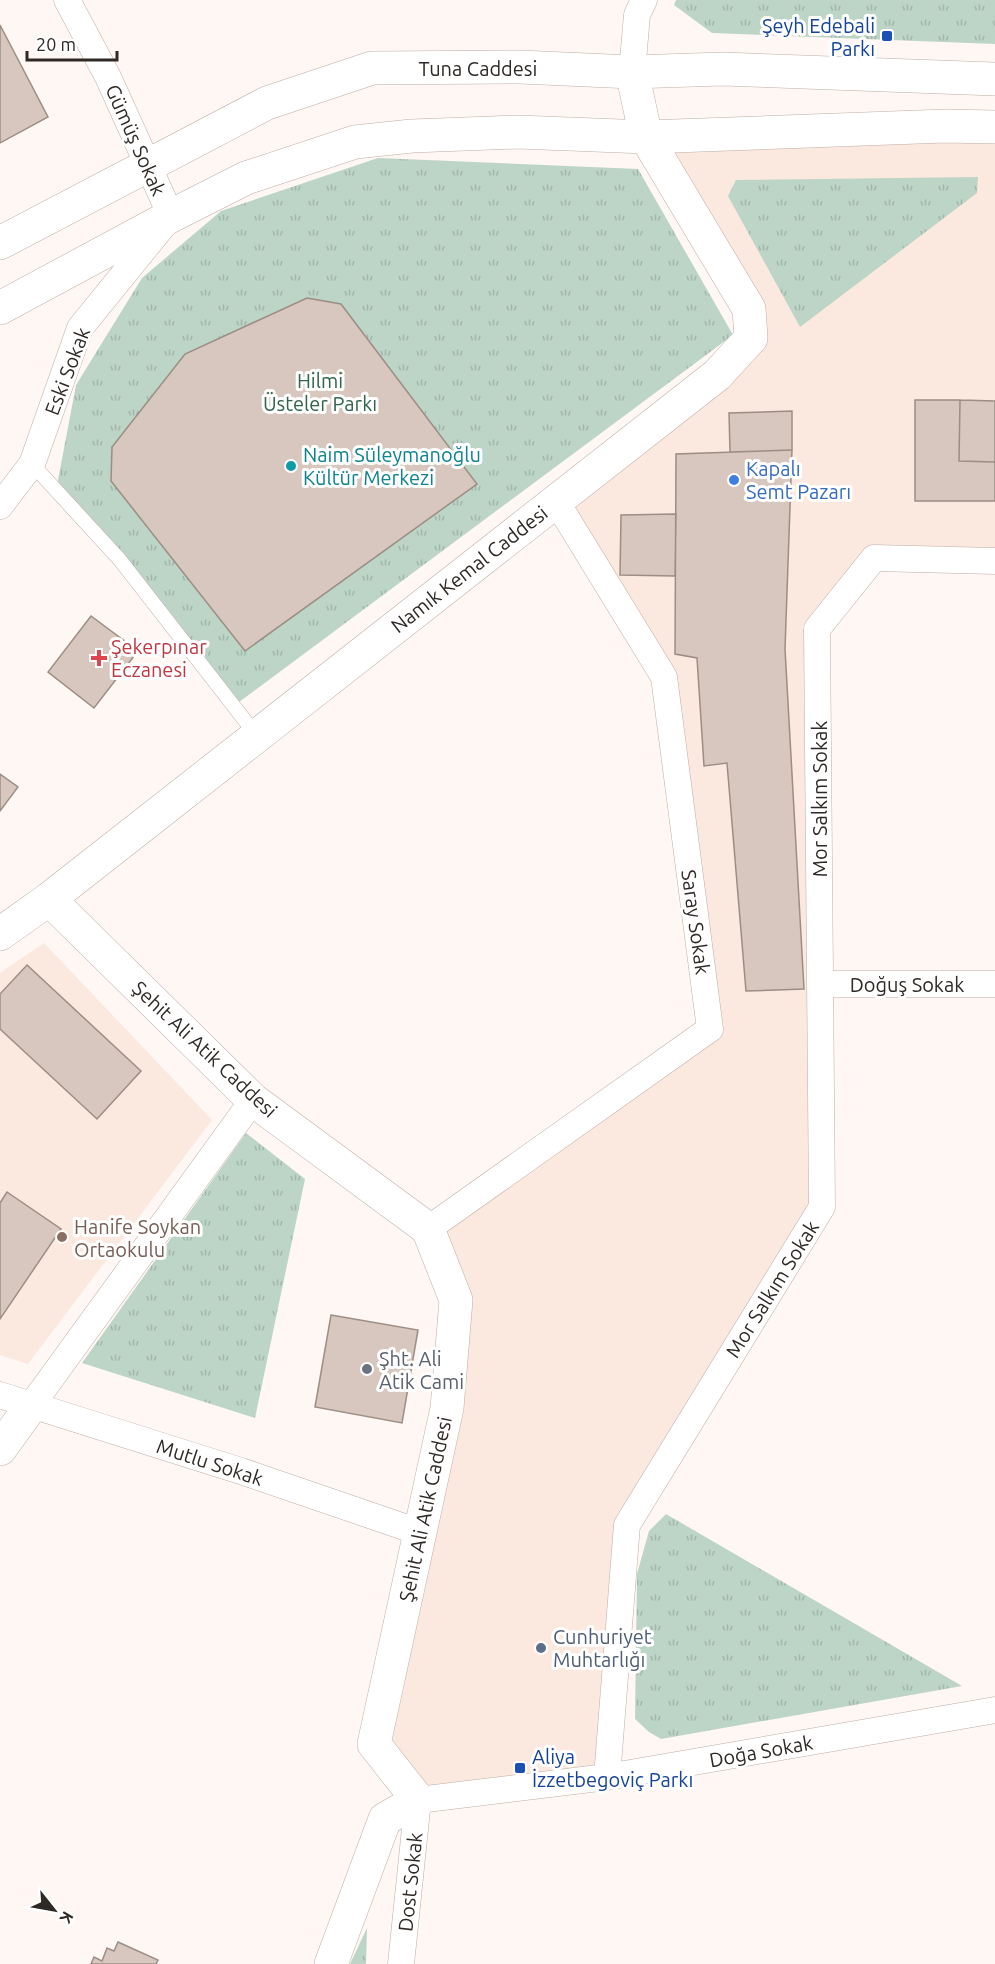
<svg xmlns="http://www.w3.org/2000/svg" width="995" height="1964" viewBox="0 0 995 1964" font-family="Ubuntu,sans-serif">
	<defs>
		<pattern id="park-tufts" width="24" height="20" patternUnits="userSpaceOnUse" patternTransform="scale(1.5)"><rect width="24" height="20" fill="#bcd5c7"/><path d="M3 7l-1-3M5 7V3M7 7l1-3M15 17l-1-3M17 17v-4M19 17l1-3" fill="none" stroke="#a2b7ab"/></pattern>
	</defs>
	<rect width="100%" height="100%" fill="#fef7f3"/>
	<!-- built -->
	<path fill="#fbe8de" d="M995 126V563L875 559 820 631 821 1206 626 1521 608 1777 418 1802 373 1747 460 1296 430 1227 709 1029 664 676 553 506 751 337 639 134Z
		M44 943 212 1120 28 1364 0 1355V973Z"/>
	<!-- park -->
	<path fill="url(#park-tufts)" d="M676 0H995V44L712 33 674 5Z
		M378 158 638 169 733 335 235 705 55 496 76 385 142 278 221 211Z
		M978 177 977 193 800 327 728 196 736 180Z
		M246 1133 305 1179 255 1418 82 1363Z
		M666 1514 962 1686 661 1739 649 1732 635 1719 637 1574 649 1531Z
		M367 1928 366 1964H350Z"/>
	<!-- building -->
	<path fill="#d7c7be" stroke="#9c8d85" stroke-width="1.5" d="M0 25 48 117 0 143Z
		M307 298 341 304 477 484 245 651 111 481 112 447 185 354Z
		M915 400H960L959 461 995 462V501H915Z
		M960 400 995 401V462L959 461Z
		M792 411V450L730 452 729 413Z
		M792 450 785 649 804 989 746 991 727 763 704 766 697 658 675 654 676 454Z
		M676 514 675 576 620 575 621 515Z
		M91 616 138 651 94 708 48 672Z
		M0 774 18 787 0 811Z
		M27 965 141 1071 97 1119 0 1029V994Z
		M7 1192 61 1229 0 1319V1203Z
		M331 1315 418 1330 402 1423 315 1407Z
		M118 1942 158 1960 156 1964H91L94 1957 102 1961 107 1948 114 1951Z"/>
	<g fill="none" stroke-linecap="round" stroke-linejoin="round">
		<defs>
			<path id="lane" d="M32 464 120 560 257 736"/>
			<path id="street" d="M632 72 637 15 644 0
				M0 506 32 464 80 328 171 216 108 77 67 0
				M820 984H995
				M428 1229 710 1029 664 677 556 501
				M0 1395 241 1471 419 1532
				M31 1406 253 1100
				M607 1777 627 1525 822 1207 817 629 874 558 995 561
				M401 1964 418 1800 607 1777 995 1710"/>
			<path id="secondary" d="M0 243 267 103 372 68 520 67 632 72 722 69 995 79
				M0 308 171 216 246 178 355 142 412 136 518 132 646 137 945 126 995 127
				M49 899 253 1100 428 1229 456 1300 447 1408 374 1744 418 1800 385 1819 331 1964
				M0 934 49 899 717 375 751 338 749 309 646 137 632 72
				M0 1449 31 1406"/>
		</defs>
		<!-- lane casing -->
		<use href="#lane" stroke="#beaea6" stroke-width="15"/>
		<!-- street casing -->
		<use href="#street" stroke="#beaea6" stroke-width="27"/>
		<!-- secondary casing -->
		<use href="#secondary" stroke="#beaea6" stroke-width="34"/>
		<!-- lane -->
		<use href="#lane" stroke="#fff" stroke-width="14"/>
		<!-- street -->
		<use href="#street" stroke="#fff" stroke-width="26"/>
		<!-- secondary -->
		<use href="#secondary" stroke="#fff" stroke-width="33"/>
	</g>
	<!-- markers -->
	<g fill="#1a4fb4" stroke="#fff" stroke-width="2">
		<rect x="881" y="30" width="12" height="12" rx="3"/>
		<rect x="514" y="1762" width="12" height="12" rx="3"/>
	</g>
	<circle fill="#0f9aa8" stroke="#fff" stroke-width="2" cx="291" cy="466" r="6"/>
	<circle fill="#3f7fe0" stroke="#fff" stroke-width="2" cx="734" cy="480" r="6"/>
	<path fill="#e0444e" stroke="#fff" stroke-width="2" d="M96 649h6v6h6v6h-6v6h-6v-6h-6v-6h6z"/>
	<circle fill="#8d6e63" stroke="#fff" stroke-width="2" cx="62" cy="1237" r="6"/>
	<circle fill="#6b7280" stroke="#fff" stroke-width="2" cx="367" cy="1369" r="6"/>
	<circle fill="#5c6f8a" stroke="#fff" stroke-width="2" cx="541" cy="1648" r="6"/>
	<g text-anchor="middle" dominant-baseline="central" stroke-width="6" stroke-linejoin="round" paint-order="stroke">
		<!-- transit labels -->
		<g font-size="20" fill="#164399" stroke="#fff" text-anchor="end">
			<text x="875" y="25">Şeyh Edebali<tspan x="875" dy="23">Parkı</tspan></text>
			<text x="532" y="1756" text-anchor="start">Aliya<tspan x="532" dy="23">İzzetbegoviç Parkı</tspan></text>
		</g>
		<!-- street labels -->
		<g font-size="20" fill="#2f2926" stroke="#fff">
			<text x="478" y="68">Tuna Caddesi</text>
			<text transform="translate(136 140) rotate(66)">Gümüş Sokak</text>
			<text transform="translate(67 371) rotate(-69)">Eski Sokak</text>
			<text transform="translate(469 569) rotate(-38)">Namık Kemal Caddesi</text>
			<text transform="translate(819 799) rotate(-90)">Mor Salkım Sokak</text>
			<text transform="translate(696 922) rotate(82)">Saray Sokak</text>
			<text x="907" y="984">Doğuş Sokak</text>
			<text transform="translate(205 1049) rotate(43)">Şehit Ali Atik Caddesi</text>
			<text transform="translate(772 1289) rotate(-58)">Mor Salkım Sokak</text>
			<text transform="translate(210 1462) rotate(18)">Mutlu Sokak</text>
			<text transform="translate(425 1509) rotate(-78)">Şehit Ali Atik Caddesi</text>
			<text transform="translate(761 1751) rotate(-10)">Doğa Sokak</text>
			<text transform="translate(410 1882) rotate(-84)">Dost Sokak</text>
		</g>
		<!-- park labels -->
		<g font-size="20" fill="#30644b" stroke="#fff">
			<text x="320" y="380">Hilmi<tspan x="320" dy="23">Üsteler Parkı</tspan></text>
		</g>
		<!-- culture labels -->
		<g font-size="20" fill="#0d838f" stroke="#fff" text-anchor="start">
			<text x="303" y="454">Naim Süleymanoğlu<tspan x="303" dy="23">Kültür Merkezi</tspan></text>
		</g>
		<!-- shop labels -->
		<g font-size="20" fill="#366cbe" stroke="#fff" text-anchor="start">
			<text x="746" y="468">Kapalı<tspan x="746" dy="23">Semt Pazarı</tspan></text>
		</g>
		<!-- health labels -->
		<g font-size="20" fill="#be3a42" stroke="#fff" text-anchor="start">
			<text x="111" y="646">Şekerpınar<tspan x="111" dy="23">Eczanesi</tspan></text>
		</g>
		<!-- education labels -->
		<g font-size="20" fill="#785e54" stroke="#fff" text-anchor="start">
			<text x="74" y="1226">Hanife Soykan<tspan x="74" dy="23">Ortaokulu</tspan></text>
		</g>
		<!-- worship labels -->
		<g font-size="20" fill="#5b616d" stroke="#fff" text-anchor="start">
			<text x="379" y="1358">Şht. Ali<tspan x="379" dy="23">Atik Cami</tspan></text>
		</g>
		<!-- service labels -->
		<g font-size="20" fill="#4e5e75" stroke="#fff" text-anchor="start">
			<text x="553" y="1636">Cunhuriyet<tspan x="553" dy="23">Muhtarlığı</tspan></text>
		</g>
	</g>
	<!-- north arrow -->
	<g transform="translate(54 1910) rotate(121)" stroke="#ffffff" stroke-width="4.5" paint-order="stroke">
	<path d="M0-4.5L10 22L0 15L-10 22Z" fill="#2f2926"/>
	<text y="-9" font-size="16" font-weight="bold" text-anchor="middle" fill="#2f2926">K</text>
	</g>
	<!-- scale -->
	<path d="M27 51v9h90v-9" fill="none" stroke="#2f2926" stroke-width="3"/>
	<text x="36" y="51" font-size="18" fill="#2f2926" stroke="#ffffff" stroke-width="4.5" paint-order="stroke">20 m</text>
</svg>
